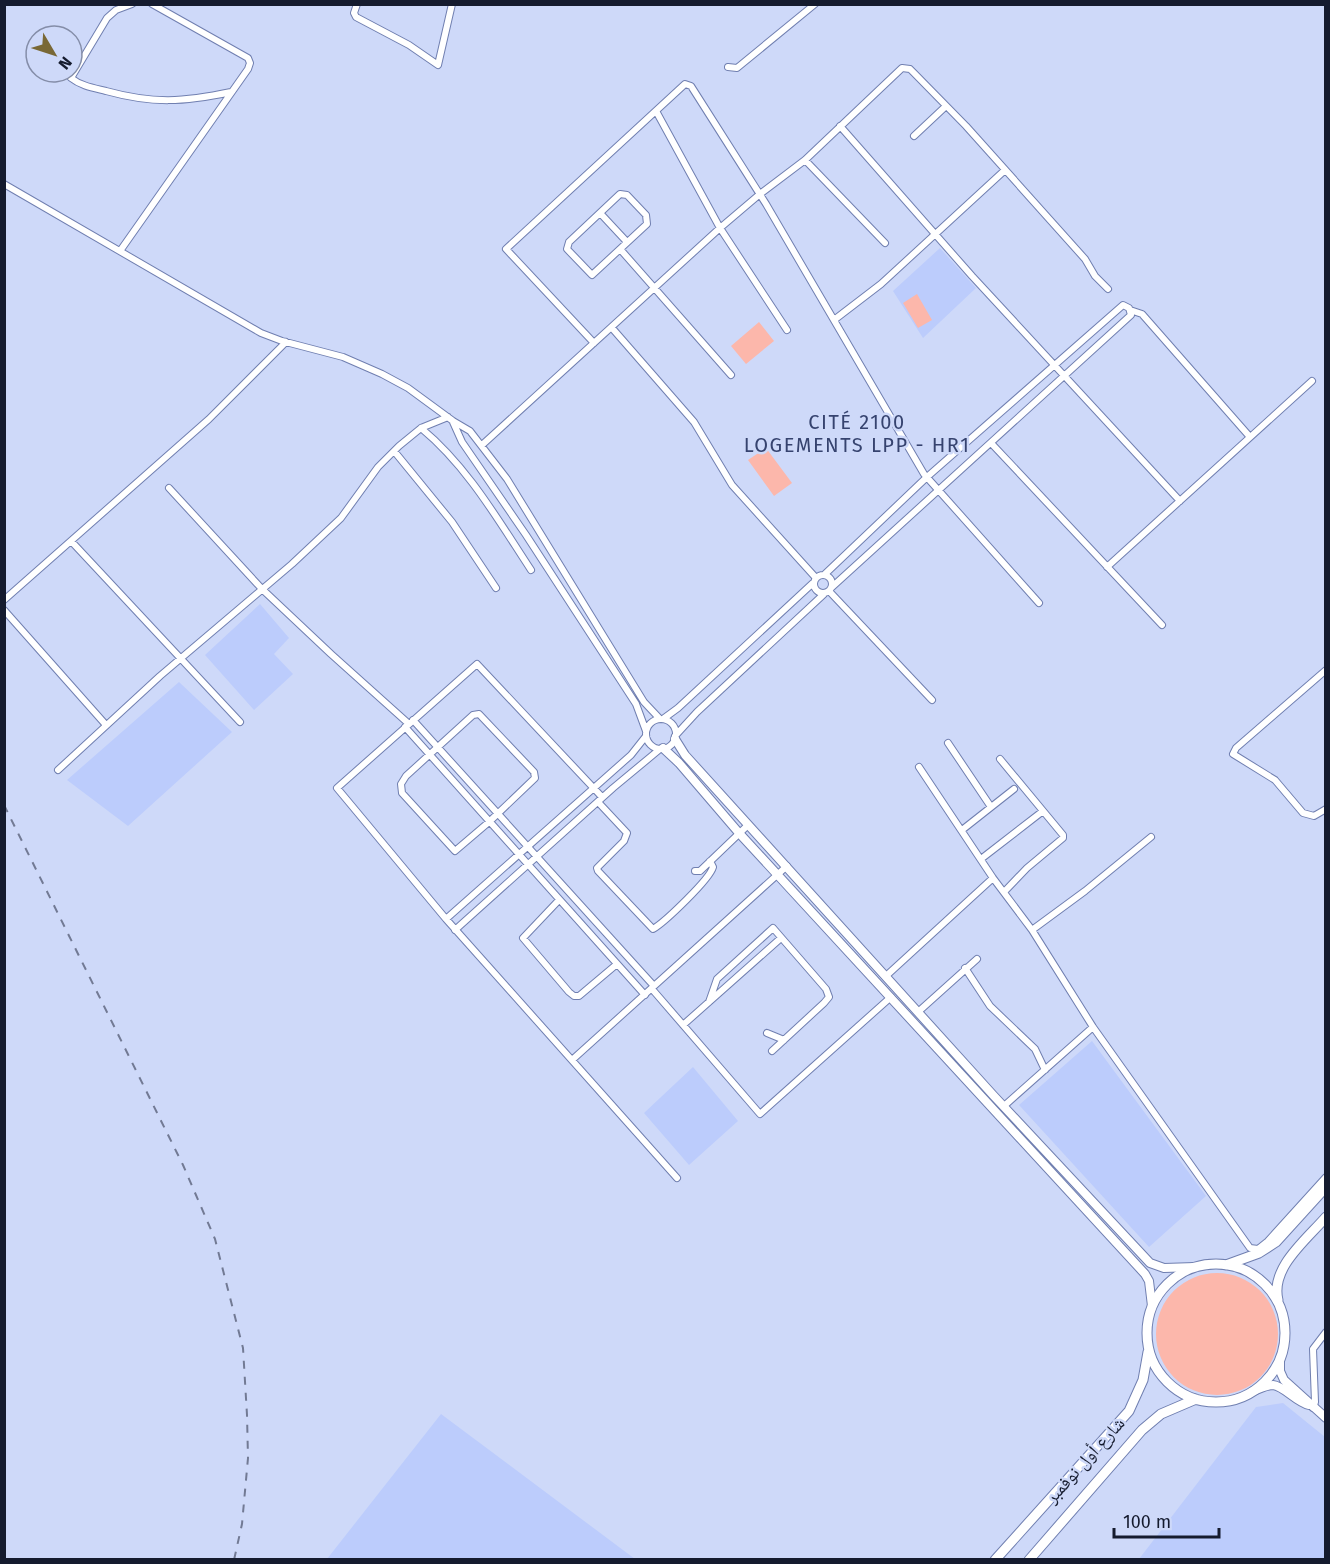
<svg xmlns="http://www.w3.org/2000/svg" width="1330" height="1564" viewBox="0 0 1330 1564" font-family="'Fira Sans','Noto Naskh Arabic',sans-serif">
	<rect width="100%" height="100%" fill="#ced9f9"/>
	<!-- built -->
	<path fill="#bcccfc" d="M940 248 976 288 923 338 893 291Z
		M260 604 289 638 274 654 293 674 254 710 205 655Z
		M179 682 232 732 128 826 67 780Z
		M1092 1041 1206 1196 1149 1247 1019 1105Z
		M693 1067 738 1121 689 1165 644 1113Z
		M1283 1403 1325 1437V1559H1139L1256 1407Z
		M441 1414 635 1559H327Z"/>
	<!-- green -->
	<path fill="#fcb7ab" d="M917 294 932 320 918 328 903 303Z
		M759 322 774 341 746 364 731 346Z
		M766 448 792 483 774 496 748 460Z
		M1156 1334a61 61 0 1 1 122 0a61 61 0 1 1-122 0Z"/>
	<g fill="none" stroke-linecap="round" stroke-linejoin="round">
		<defs>
			<path id="street" d="M132 4 116 10 107 18 71 78C81 86 94 88 106 91 153 104 184 102 231 92
				M357 4 354 13 356 17 409 45 438 65 452 4
				M728 67 737 68 815 4
				M656 111 720 228 787 330
				M840 126 972 276 1180 501
				M914 136 946 106
				M805 160 885 243
				M4 184 261 333 282 341 343 357 382 374 408 388 453 421 470 431 507 479 644 702 660 719
				M620 194 627 195 646 215 647 224 592 275 567 249 569 242Z
				M600 213 627 242
				M620 249 731 375
				M120 251 248 69 250 63 248 58 152 4
				M1130 310 1142 314 1250 437
				M834 320 881 284 1005 170
				M612 328 694 422 732 485 816 578
				M594 343 506 249 685 84 691 86 766 204 924 474 1039 603
				M453 422 462 442 526 535 636 704 646 731
				M421 428C468 467 498 520 531 570
				M991 443 1162 625
				M482 445 720 228 760 194 805 160 902 68 910 69 914 73 966 126 1085 259 1095 276 1108 289
				M394 451 452 522 496 588
				M169 488 262 589 331 654 409 724
				M71 541 240 722
				M1107 567 1312 381
				M814 584a9 9 0 1 1 18 0a9 9 0 1 1-18 0Z
				M824 575 927 477 1123 305 1129 308 1131 315 832 587
				M829 591 932 700
				M4 600 209 419 286 342
				M4 610 106 725
				M1326 670 1236 748 1233 754 1275 780 1303 813 1314 816 1326 809
				M479 714 534 772 535 778 489 822 455 851 402 793 401 784 406 776 473 715Z
				M663 719 678 708 813 583
				M646 734a15 15 0 1 1 30 0a15 15 0 1 1-30 0Z
				M413 720 654 986
				M405 727 645 995
				M675 736 697 712 824 594
				M948 743 991 807
				M1000 759 1063 835V838L1027 868 1004 892
				M919 767 993 878 1032 930 1093 1027 1250 1248 1258 1249 1268 1241 1326 1177
				M58 770 160 676 292 564 341 518 378 467 399 446 421 428 448 417
				M602 797 477 664 337 788 446 919 677 1178
				M598 802 627 833 624 841 597 868 598 871 653 929C665 922 710 879 713 867L710 861
				M962 830 1014 789
				M981 859 1043 811
				M695 871H700L748 825
				M559 900 523 938 569 992 574 996H579L617 964
				M446 919 631 755 646 736
				M455 930 613 788 660 749
				M1032 930 1085 891 1151 837
				M965 968 990 1006 1035 1049 1045 1070
				M886 976 993 878
				M652 989 760 1114 891 997
				M709 1002 717 979 773 928 826 989 829 997 824 1003 772 1051
				M918 1012 977 959
				M683 1025 781 938
				M767 1033 784 1040
				M572 1060 787 866
				M1004 1106 1093 1027
				M1313 1408 1315 1402 1313 1349 1326 1332"/>
			<path id="secondary" d="M675 739 685 755 993 1095 1150 1263 1164 1268 1195 1267
				M663 748 679 763 739 833 1145 1274 1149 1281 1152 1306
				M1280 1359V1371L1284 1380 1326 1418
				M1253 1391C1259 1389 1267 1385 1273 1385 1284 1386 1296 1402 1309 1405"/>
			<path id="primary" d="M1147 1333a69 69 0 1 1 138 0a69 69 0 1 1-138 0Z
				M1226 1265 1259 1253 1276 1242 1326 1187
				M1278 1300C1270 1268 1306 1240 1326 1217
				M995 1560 1129 1411 1143 1380 1148 1352
				M1029 1560 1142 1430 1161 1414 1196 1399"/>
		</defs>
		<!-- street casing -->
		<use href="#street" stroke="#707fb0" stroke-width="8"/>
		<!-- secondary casing -->
		<use href="#secondary" stroke="#707fb0" stroke-width="10"/>
		<!-- primary casing -->
		<use href="#primary" stroke="#707fb0" stroke-width="11"/>
		<!-- street -->
		<use href="#street" stroke="#fff" stroke-width="6"/>
		<!-- secondary -->
		<use href="#secondary" stroke="#fff" stroke-width="8"/>
		<!-- primary -->
		<use href="#primary" stroke="#fff" stroke-width="9"/>
		<!-- rail -->
		<path stroke="#727a94" stroke-width="2" stroke-dasharray="8 8" stroke-linecap="butt" d="M4 805 183 1165 215 1239 243 1348 247 1415 248 1458 242 1524 234 1560"/>
	</g>
	<g text-anchor="middle" dominant-baseline="central" stroke-width="5" stroke-linejoin="round" paint-order="stroke">
		<!-- street labels -->
		<g font-size="18" fill="#151b2e" stroke="#ced9f9">
			<text transform="translate(1085 1460) rotate(-48)">شارع أول نوفمبر</text>
		</g>
		<!-- neighbourhood labels -->
		<g font-size="20" letter-spacing="1.5" fill="#36436f" stroke="#ced9f9">
			<text x="857" y="422">CITÉ 2100<tspan x="857" dy="23">LOGEMENTS LPP - HR1</tspan></text>
		</g>
	</g>
	<!-- border -->
	<rect width="1330" height="1564" fill="none" stroke="#151b2e" stroke-width="12"/>
	<!-- north arrow -->
	<g transform="translate(54 54) rotate(129)"><circle r="28" fill="#ced9f9" stroke="#848da8" stroke-width="1.5"/>
	<path d="M0-4.5L10 22L0 15L-10 22Z" fill="#796836"/>
	<text y="-9" font-size="16" font-weight="bold" text-anchor="middle" fill="#151b2e">N</text>
	</g>
	<!-- scale -->
	<path d="M1114 1528v9h105v-9" fill="none" stroke="#151b2e" stroke-width="3"/>
	<text x="1123" y="1528" font-size="18" fill="#151b2e" stroke="#ced9f9" stroke-width="4.5" paint-order="stroke">100 m</text>
</svg>
